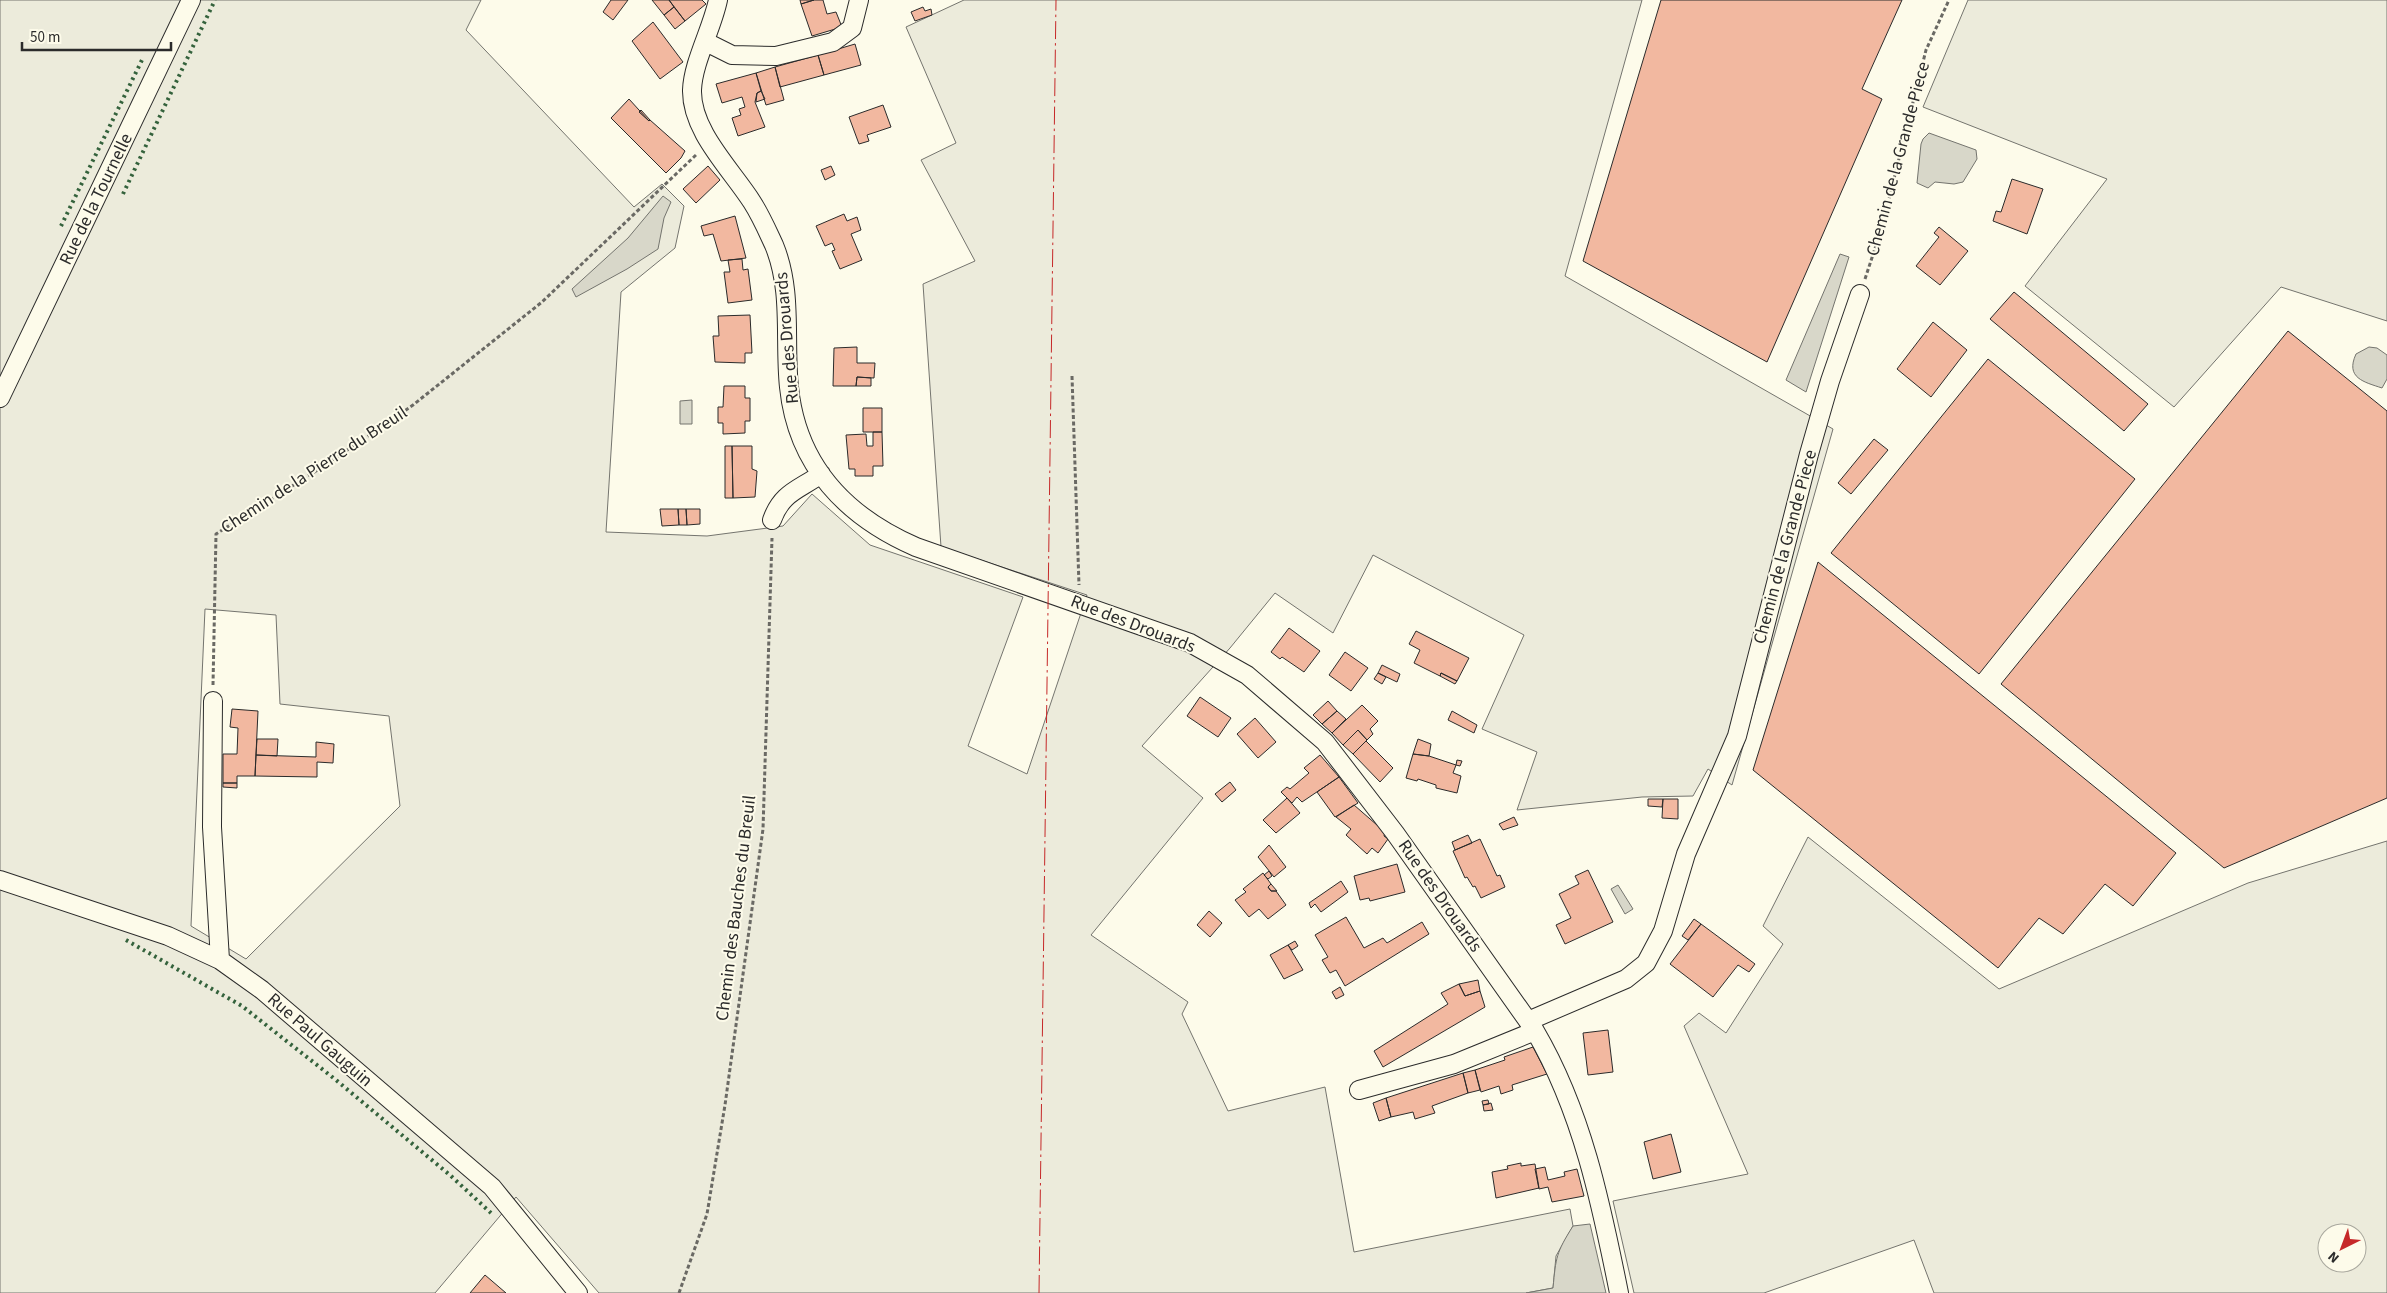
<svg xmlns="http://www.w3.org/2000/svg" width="2387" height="1293" viewBox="0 0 2387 1293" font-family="'Source Sans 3',sans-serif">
	<rect width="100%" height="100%" fill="#fdfbea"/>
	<!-- green -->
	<path fill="#ecebdb" stroke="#74746e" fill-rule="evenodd" d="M0 0H481L466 30 634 207 662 184 684 206 675 248 621 292 606 532 707 536 783 526 812 494 870 545 1023 597 968 746 1027 774 1087 595 941 547 923 284 975 261 921 160 956 143 906 27 964 0H1642L1565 276 1833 429 1732 785 1708 769 1693 796 1642 797 1517 810 1537 752 1482 729 1524 635 1373 555 1333 633 1275 593 1230 648 1142 746 1203 798 1091 935 1188 1002 1182 1014 1228 1111 1325 1087 1354 1252 1570 1209 1573 1226 1556 1256 1553 1288 1526 1293H599L516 1197 435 1293H0ZM205 609 276 615 280 704 389 716 400 806 246 959 191 926Z
		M1968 0H2387V321L2281 287 2174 407 2025 286 2107 179 1923 107Z
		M1808 837 1999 989 2248 883 2387 841V1293H1934L1914 1240 1764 1293H1634L1613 1201 1748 1174 1684 1026 1699 1013 1726 1033 1783 944 1763 926ZM2327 1233H2357V1263H2327Z"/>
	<!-- water -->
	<path fill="#d8d7c9" stroke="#74746e" d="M1929 133 1976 150 1977 159 1963 182 1954 184 1935 182 1928 188 1917 183 1921 144 1923 139Z
		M663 196 671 202 664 218 658 249 627 269 576 297 572 289 628 238Z
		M1840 254 1849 257 1806 392 1786 380Z
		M2369 347 2377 348 2387 355V379L2382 388C2364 382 2345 378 2356 354Z
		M692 400V424H680V401Z
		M1618 885 1633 909 1625 914 1611 889Z
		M1590 1224 1606 1293H1526L1553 1288C1556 1257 1556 1253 1573 1226Z"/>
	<!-- building -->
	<path fill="#f2b8a0" stroke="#2b2b2b" d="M611 0H628L613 20 603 12Z
		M652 0H669L674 7 664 15Z
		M669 0H702L706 4 685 21Z
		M800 0H814L801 4Z
		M814 0H823L827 14 836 12 842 27 812 36 801 4Z
		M1661 0H1902L1862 89 1882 99 1767 362 1583 261Z
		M674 7 685 21 675 29 664 15Z
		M923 7 925 11 931 9 932 15 915 21 911 12Z
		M653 22 683 62 660 79 632 41Z
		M855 44 861 65 824 75 818 55Z
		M818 55 824 75 780 87 775 67Z
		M775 67 784 100 766 105 756 73Z
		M756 73 761 91 757 93 755 102 765 127 738 136 732 118 741 115 739 109 745 107 742 97 722 103 716 84Z
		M761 91 765 99 756 102 757 93Z
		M629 99 649 121 650 120 685 151 681 158 666 173 611 118Z
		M883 105 891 127 867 135 869 141 859 144 849 117Z
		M641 110 650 120 649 121 639 112Z
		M708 166 720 180 696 203 683 189Z
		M831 166 835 175 825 180 821 170Z
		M2012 179 2043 189 2027 234 1993 221 1996 211 2001 212Z
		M844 214 847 221 857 217 861 230 851 234 862 260 840 269 832 251 835 250 832 243 825 246 816 226Z
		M735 216 746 258 721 261 713 234 704 236 701 226Z
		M1939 227 1968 251 1940 285 1916 266 1939 237 1934 233Z
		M742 259 743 270 748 269 752 300 728 303 724 272H730L728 260Z
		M2014 292 2148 404 2124 431 1990 319Z
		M750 315 752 353H745V363L715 362 713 336H719L718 316Z
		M1933 322 1967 350 1931 397 1897 369Z
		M2288 331 2387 411V798L2224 868 2001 684Z
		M857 347V363H875L874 378 857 377 856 386H833L834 348Z
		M1988 359 2135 479 1979 674 1831 553Z
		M857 377 871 378V386H856Z
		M724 386H745V398H750V421H745V433L723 434V423H718V407H723Z
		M863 408H882V432H863Z
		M873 432H882L883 466H873V476H855V469H849L846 435 866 434 867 446H873Z
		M1874 439 1888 450 1851 494 1838 483Z
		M725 446H732L733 498H725Z
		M732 446H752V469L757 471 755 497 733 498Z
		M660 509H678L679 525 662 526Z
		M678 509H686L687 525H679Z
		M686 509H700V524L687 525Z
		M1818 562 2176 853 2133 906 2105 884 2063 934 2039 918 1998 968 1753 770Z
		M1289 628 1320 651 1304 672 1282 657 1280 659 1271 652Z
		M1416 631 1469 658 1457 681 1441 673 1440 676 1414 663 1420 650 1409 644Z
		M1345 652 1368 668 1351 691 1329 675Z
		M1382 665 1400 674 1397 682 1378 673Z
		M1378 673 1386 677 1382 684 1374 679Z
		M1441 673 1457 681 1455 684 1440 676Z
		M1200 697 1231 718 1218 737 1187 716Z
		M1328 701 1337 711 1322 724 1313 715Z
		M1362 705 1378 721 1370 729 1373 734 1367 740 1358 730 1343 745 1332 733Z
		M232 709 258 711 255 776H237V783H223V754H237L238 728 230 727Z
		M1337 711 1346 719 1332 733 1322 724Z
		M1452 711 1477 725 1474 733 1448 720Z
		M1255 718 1276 742 1258 758 1237 734Z
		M1358 730 1367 740 1353 754 1343 745Z
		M257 739H278L277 756 256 755Z
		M1418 739 1431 744 1429 756 1413 754Z
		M1366 741 1393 768 1380 782 1353 754Z
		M316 742 334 744 333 763 317 762V777L255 776 256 755 316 757Z
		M1413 754 1429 756 1456 765 1453 773 1461 776 1457 793 1436 788V785L1418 779 1417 781 1406 778Z
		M1320 755 1339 777 1302 802 1297 797 1292 803 1281 792 1287 787 1290 789 1309 773 1304 768Z
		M1457 760 1462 761 1460 766 1456 765Z
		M1339 777 1358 803 1335 817 1317 792Z
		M1230 782 1236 790 1222 802 1215 794Z
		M223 783H237V788L223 787Z
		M1287 798 1300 813 1276 833 1263 820Z
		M1648 799H1663L1662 807 1648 806Z
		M1663 799H1678V819L1662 818Z
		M1354 805 1385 832 1384 836 1388 839 1378 853 1372 848 1367 854 1346 835 1351 829 1336 817Z
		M1514 817 1518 825 1503 830 1499 824Z
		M1468 835 1472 843 1455 850 1452 842Z
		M1480 839 1497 876 1500 875 1505 887 1481 898 1475 886 1473 887 1467 877 1465 878 1453 851Z
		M1269 845 1286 867 1274 877 1258 857Z
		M1397 864 1405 892 1370 901 1369 898 1360 900 1354 876Z
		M1588 870 1613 922 1565 944 1556 925 1571 918 1559 894 1579 884 1575 876Z
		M1269 871 1272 876 1268 879 1264 875Z
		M1263 873 1271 884 1268 887 1271 891H1276L1286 905 1268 919 1259 909 1249 917 1235 900 1246 892 1243 889Z
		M1341 881 1348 892 1321 912 1315 904 1311 908 1309 903Z
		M1271 884 1277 891H1271L1268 887Z
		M1209 911 1222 923 1210 937 1197 925Z
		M1346 917 1364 948 1383 938 1387 943 1422 922 1429 934 1345 986 1336 970 1330 973 1322 960 1328 957 1315 935Z
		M1694 919 1701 924 1688 940 1682 936Z
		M1701 924 1755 964 1749 972 1738 965 1713 997 1670 964Z
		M1295 941 1298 946 1292 950 1288 945Z
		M1288 945 1303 970 1284 979 1270 955Z
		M1478 980 1480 991 1465 996 1459 984Z
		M1459 984 1465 996 1480 991 1485 1007 1383 1067 1374 1051 1448 1004 1441 993Z
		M1340 987 1344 995 1336 999 1332 992Z
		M1608 1030 1613 1072 1588 1075 1583 1033Z
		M1533 1047 1547 1074 1512 1085 1513 1090 1501 1094 1499 1086 1481 1092 1475 1070 1505 1060 1504 1057Z
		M1475 1070 1480 1090 1468 1093 1463 1073Z
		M1463 1073 1468 1093 1432 1106 1435 1113 1415 1119 1413 1112 1391 1117 1386 1098Z
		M1386 1098 1391 1117 1379 1121 1373 1103Z
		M1488 1100 1489 1104 1483 1105 1482 1101Z
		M1491 1103 1493 1110 1484 1111 1483 1105Z
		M1671 1134 1681 1172 1653 1179 1644 1142Z
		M1521 1163V1166L1535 1164 1539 1188 1496 1198 1492 1172 1508 1169 1507 1166Z
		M1545 1167 1548 1180 1565 1176 1564 1172 1577 1169 1584 1196 1552 1202 1548 1187 1539 1189 1535 1169Z
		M485 1275 506 1293H470Z"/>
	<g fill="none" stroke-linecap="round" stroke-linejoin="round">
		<defs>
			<path id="street" d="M718 0C712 29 693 62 692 90 691 131 731 169 752 202 761 216 767 230 774 245 793 291 784 340 789 387 797 466 847 517 916 547L1190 643 1247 675 1325 742 1395 833 1535 1031C1582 1111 1601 1203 1619 1293
				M706 42 732 55 776 56 833 42 852 28 859 0
				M0 398 191 0
				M772 520C782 492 799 490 821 474
				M213 701 212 827 220 960
				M0 880 168 936 220 960 262 990 492 1187 578 1293
				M1528 1021 1626 979 1646 963 1663 931 1686 854 1737 736 1809 454 1830 381 1860 294
				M1359 1090 1454 1064 1535 1031"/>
		</defs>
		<!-- street casing -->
		<use href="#street" stroke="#2b2b2b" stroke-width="20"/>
		<!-- path -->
		<path stroke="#6a6964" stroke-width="3" stroke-dasharray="4 2.5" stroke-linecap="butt" d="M1865 279 1882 227 1926 50 1949 0
			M1072 376 1079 585
			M213 685 216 534 327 464 413 405 542 302 697 154
			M679 1293 707 1214 725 1105 763 829 772 538"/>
		<!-- street -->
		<use href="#street" stroke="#fdfbea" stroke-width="18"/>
		<!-- hedge -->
		<path stroke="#34623c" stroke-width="4" stroke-dasharray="2.5 4" stroke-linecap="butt" d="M123 194 215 0
			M61 226 142 60
			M126 940 242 1006 336 1080 451 1176 491 1213"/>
		<!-- power -->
		<path stroke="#c62828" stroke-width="1" stroke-dasharray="18 4 2.5 4" stroke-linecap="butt" d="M1039 1293 1056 0"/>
	</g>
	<g text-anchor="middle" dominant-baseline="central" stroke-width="4" stroke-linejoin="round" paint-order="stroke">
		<!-- street labels -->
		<g font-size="18" fill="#2b2b2b" stroke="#fdfbea">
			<text transform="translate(1898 159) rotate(-75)">Chemin de la Grande Piece</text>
			<text transform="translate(96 199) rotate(-64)">Rue de la Tournelle</text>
			<text transform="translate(787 338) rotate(-95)">Rue des Drouards</text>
			<text transform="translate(314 470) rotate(-33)">Chemin de la Pierre du Breuil</text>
			<text transform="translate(1785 547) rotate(-75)">Chemin de la Grande Piece</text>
			<text transform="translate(1133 624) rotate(21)">Rue des Drouards</text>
			<text transform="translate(1440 896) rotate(55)">Rue des Drouards</text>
			<text transform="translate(736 908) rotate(-83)">Chemin des Bauches du Breuil</text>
			<text transform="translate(320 1040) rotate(41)">Rue Paul Gauguin</text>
		</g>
	</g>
	<!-- north arrow -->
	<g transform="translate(2342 1248) rotate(222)"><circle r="24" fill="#fdfbea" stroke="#a9a89e"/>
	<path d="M0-4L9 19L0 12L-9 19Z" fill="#c62828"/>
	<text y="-8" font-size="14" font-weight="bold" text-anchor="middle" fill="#2b2b2b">N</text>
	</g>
	<!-- scale -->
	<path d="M22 42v8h149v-8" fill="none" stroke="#2b2b2b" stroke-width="2.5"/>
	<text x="30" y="42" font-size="15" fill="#2b2b2b" stroke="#fdfbea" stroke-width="4" paint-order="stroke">50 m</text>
</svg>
